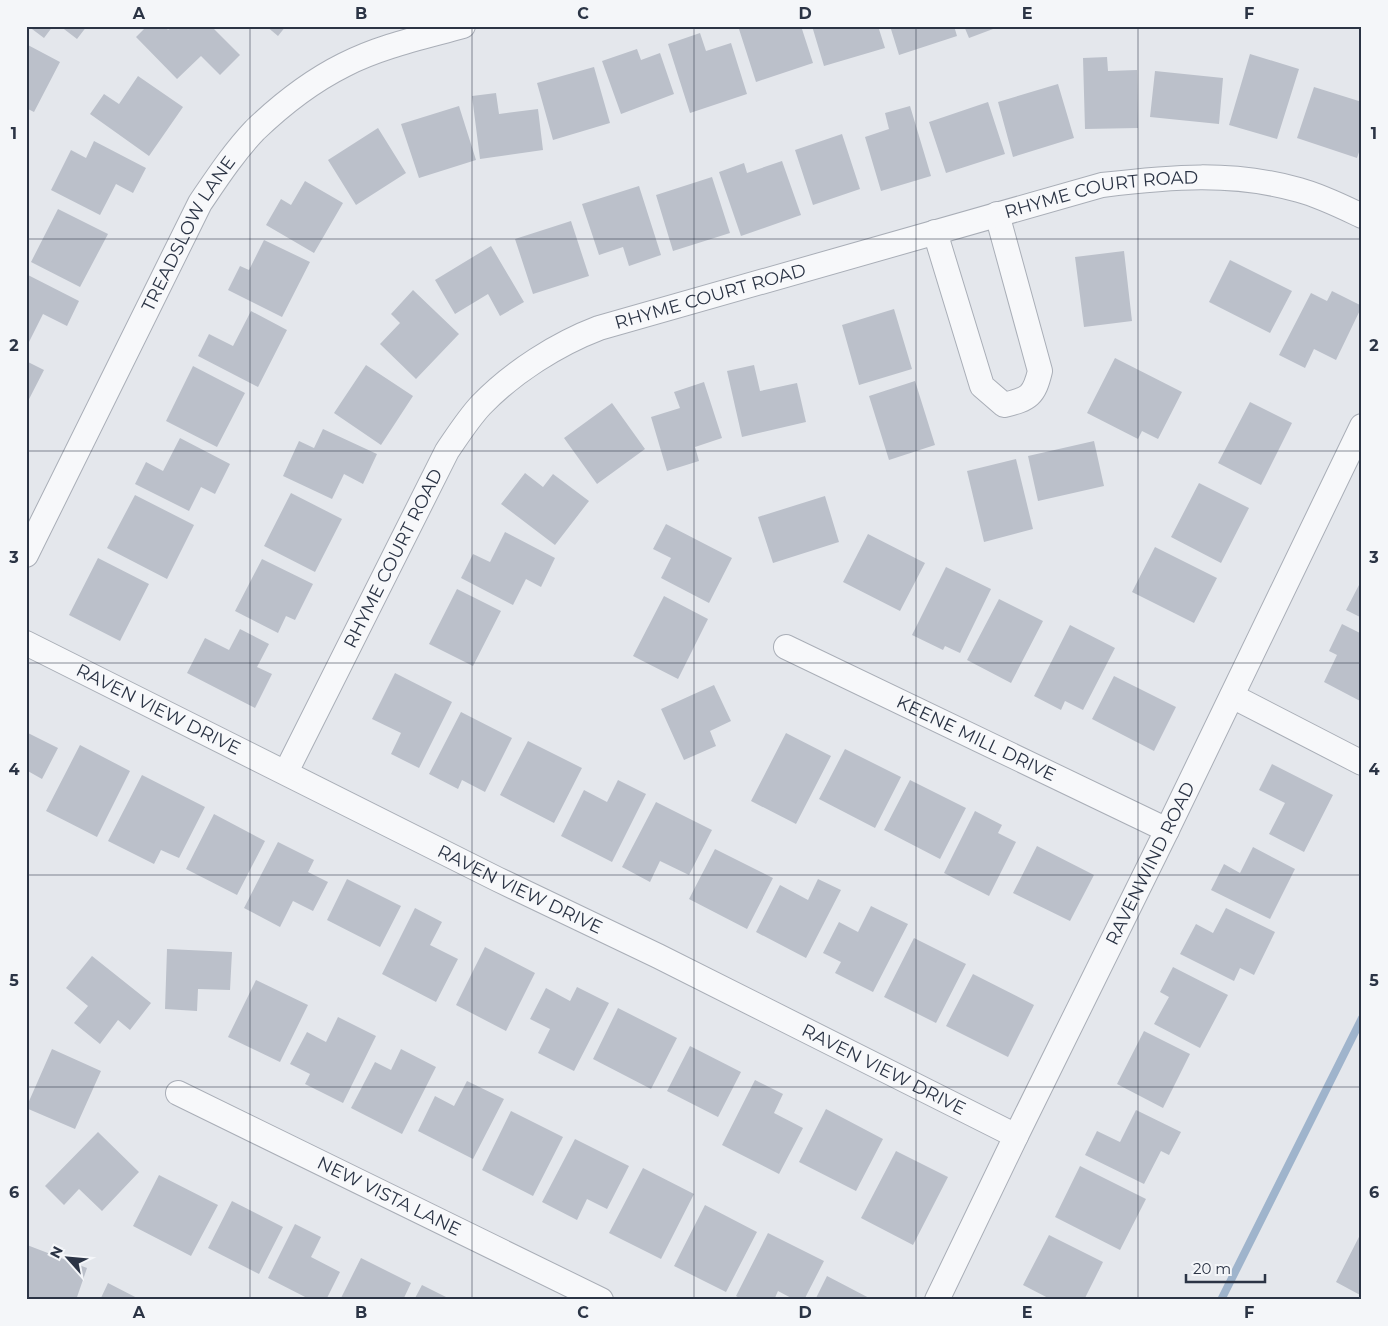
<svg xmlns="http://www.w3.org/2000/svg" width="1388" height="1326" viewBox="0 0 1388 1326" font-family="Montserrat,sans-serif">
	<rect width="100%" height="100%" fill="#e4e7ec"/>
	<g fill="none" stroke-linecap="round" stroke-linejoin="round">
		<!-- stream -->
		<path stroke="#9fb4cc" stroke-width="8" d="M1221 1300 1362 1018"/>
	</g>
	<!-- building -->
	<path fill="#bbc0ca" d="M28 26H53L44 38Z
		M60 26H87L77 39Z
		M147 26H165L168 30 172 26H211L240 55 220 75 201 56 177 79 136 37Z
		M266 26H286L278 36Z
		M738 26H801L813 63 756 82Z
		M812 26H878L885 48 824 66Z
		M890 26H954L957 36 899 55Z
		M964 26H1001L969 38Z
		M700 33 706 51 731 43 747 94 690 113 668 44Z
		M26 44 60 62 34 112 26 108Z
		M637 49 641 60 660 53 674 94 621 114 602 61Z
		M1250 54 1299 69 1277 139 1229 125Z
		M1107 57 1108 71 1137 70 1138 128 1085 129 1083 58Z
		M594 67 610 123 553 140 537 83Z
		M1155 71 1223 78 1219 124 1150 117Z
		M138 76 183 107 149 156 90 114 104 94 119 104Z
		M1058 84 1074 138 1013 157 998 102Z
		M1314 87 1362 102V143L1357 158 1297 138Z
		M496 93 499 114 538 109 543 150 480 159 472 96Z
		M988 102 1005 154 946 173 929 122Z
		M459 106 476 160 419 178 401 124Z
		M910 106 931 176 881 191 865 137 889 129 885 113Z
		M378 128 406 173 356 205 328 160Z
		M842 134 860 189 813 205 795 150Z
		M94 141 146 168 133 193 116 184 100 215 51 190 71 150 86 158Z
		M782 161 801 215 741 236 719 172 744 163 747 173Z
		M712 177 730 233 673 251 656 195Z
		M305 181 343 203 314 253 266 225 281 199 291 205Z
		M639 186 661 255 629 266 623 247 599 255 582 204Z
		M58 209 108 234 80 287 31 262Z
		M571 221 589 276 533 294 515 239Z
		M264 240 310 262 282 317 228 290 240 266 249 270Z
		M491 246 524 302 500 316 488 294 455 314 435 280Z
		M1124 251 1132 321 1084 327 1075 257Z
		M1230 260 1292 291 1270 333 1209 302Z
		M26 274 79 301 67 326 43 314 26 348Z
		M413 290 459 334 416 379 380 344 400 323 391 314Z
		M1332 291 1362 306 1336 360 1314 349 1305 368 1279 355 1311 293 1327 301Z
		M894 309 912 369 859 385 842 325Z
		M251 311 287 330 258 387 198 356 209 334 233 346Z
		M1115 358 1182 392 1158 439 1142 431 1138 439 1087 413Z
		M26 361 44 370 26 405Z
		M366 365 413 396 381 445 334 413Z
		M754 365 760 391 797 383 806 422 742 437 727 371Z
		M193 366 245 393 217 447 166 421Z
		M915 381 935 445 889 460 869 396Z
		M704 382 722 438 695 447 699 461 667 471 651 417 680 408 674 392Z
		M1250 402 1292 423 1261 485 1218 463Z
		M612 403 645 449 597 484 564 438Z
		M323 429 377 454 363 484 344 474 332 499 283 476 299 441 314 448Z
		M180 438 230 464 215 494 201 487 189 511 135 484 146 462 163 471Z
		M1094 441 1104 486 1038 501 1028 456Z
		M1016 459 1033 529 984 542 967 471Z
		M525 473 543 487 553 474 589 501 555 545 501 504Z
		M1199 483 1249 508 1221 563 1171 537Z
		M291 493 342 519 315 572 264 546Z
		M135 495 194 525 167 579 107 548Z
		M825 496 839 542 773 563 758 517Z
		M666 524 732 558 709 603 661 578 671 558 653 549Z
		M505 532 555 558 541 587 526 579 513 605 461 578 473 554 490 562Z
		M868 534 925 563 900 611 843 582Z
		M1155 547 1217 578 1194 623 1132 592Z
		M98 558 149 584 120 641 69 615Z
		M262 559 313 584 295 620 286 616 278 633 235 611Z
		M946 567 991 589 960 653 945 646 943 650 912 635Z
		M1359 585 1362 586V618L1346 610Z
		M457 589 501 611 473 666 429 644Z
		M664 596 708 619 678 679 633 656Z
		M999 599 1043 621 1011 683 967 660Z
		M1342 624 1362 634V702L1324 682 1337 655 1329 651Z
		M1070 625 1115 648 1083 710 1065 701 1061 710 1034 696Z
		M240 629 269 644 257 667 272 674 255 708 187 673 205 638 229 650Z
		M395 673 452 702 419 768 391 754 401 733 372 719Z
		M1114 676 1176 707 1154 751 1092 719Z
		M714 685 731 721 710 731 716 746 684 760 661 709Z
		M461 712 512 738 485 792 462 780 458 789 429 774Z
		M26 732 58 748 42 779 26 770Z
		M786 733 831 756 796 824 751 801Z
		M528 741 582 768 554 823 500 795Z
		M80 745 130 771 97 837 46 811Z
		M845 749 901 777 875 828 819 799Z
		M1272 764 1333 795 1304 852 1269 834 1285 803 1259 790Z
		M142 775 205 807 179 858 161 850 154 864 108 841Z
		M618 780 646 794 612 862 561 836 584 790 607 802Z
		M910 780 966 808 940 859 884 830Z
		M656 802 712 830 689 875 660 861 650 882 622 867Z
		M975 811 1002 825 998 833 1016 842 989 896 944 873Z
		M214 814 265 841 237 895 186 869Z
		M278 842 314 860 308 872 328 882 313 911 293 901 280 927 244 908Z
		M1037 846 1094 875 1070 921 1013 893Z
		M1253 847 1295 869 1270 919 1211 890 1224 864 1240 873Z
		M715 849 773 878 747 929 689 899Z
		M347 879 401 906 380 947 327 920Z
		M818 879 841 890 806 958 756 932 780 885 808 900Z
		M871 906 908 924 873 992 835 973 841 962 823 953 839 922 858 932Z
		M415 908 442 922 430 945 458 959 436 1002 382 974Z
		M1226 908 1275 932 1254 975 1240 968 1234 981 1180 954 1196 924 1213 933Z
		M914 938 966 964 936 1023 884 997Z
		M485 947 535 973 506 1031 456 1005Z
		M167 949 232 952 230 990 198 989 197 1011 165 1009Z
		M92 956 151 1003 130 1030 118 1020 100 1044 74 1023 88 1006 66 988Z
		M1173 967 1228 995 1200 1048 1154 1024 1169 997 1160 992Z
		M973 974 1034 1005 1008 1057 946 1026Z
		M256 980 308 1005 280 1062 228 1037Z
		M577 987 609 1003 574 1071 538 1053 550 1029 530 1019 546 988 570 1001Z
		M618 1008 677 1038 651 1089 593 1059Z
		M338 1017 376 1036 343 1103 305 1084 310 1074 290 1064 307 1032 326 1042Z
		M1144 1031 1190 1054 1163 1108 1117 1084Z
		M690 1046 741 1072 718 1117 667 1091Z
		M52 1049 101 1071 75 1129 26 1108Z
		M401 1049 436 1067 402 1134 351 1108 375 1062 391 1070Z
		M755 1080 783 1094 774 1113 803 1128 779 1174 722 1145Z
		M467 1081 504 1099 473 1159 418 1131 435 1096 454 1106Z
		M826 1109 883 1139 856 1191 799 1162Z
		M1136 1110 1181 1132 1169 1155 1161 1151 1144 1184 1085 1155 1097 1131 1120 1142Z
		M511 1111 563 1137 533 1196 482 1170Z
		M98 1132 139 1172 102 1211 79 1189 64 1205 45 1186Z
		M575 1139 629 1166 607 1209 587 1199 577 1220 542 1202Z
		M896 1151 948 1177 913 1245 861 1218Z
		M1080 1166 1146 1199 1120 1250 1055 1217Z
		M643 1168 694 1194 661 1259 609 1233Z
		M159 1175 218 1205 191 1256 133 1226Z
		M232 1201 283 1227 259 1274 208 1248Z
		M705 1205 757 1232 726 1292 674 1266Z
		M295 1224 321 1237 311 1257 340 1272 326 1300H311L268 1278Z
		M1362 1231V1296L1336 1282Z
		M768 1233 824 1261 804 1300H795L778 1291 774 1300H743L736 1296Z
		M1049 1235 1103 1262 1084 1300H1052L1023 1285Z
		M27 1245 87 1268 76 1300H26Z
		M361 1258 411 1283 403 1300H340Z
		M827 1276 873 1300H815Z
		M108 1283 141 1300H100Z
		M422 1285 452 1300H414Z"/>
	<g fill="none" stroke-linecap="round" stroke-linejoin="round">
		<defs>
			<g id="minor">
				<path d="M935 232 982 386 1004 405C1029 399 1034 396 1040 371L997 214"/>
				<path id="s1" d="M26 555 200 203C217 178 234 152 255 130 281 105 312 81 344 65 381 46 424 37 463 26"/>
				<path id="s2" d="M26 643 497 879 658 956 1016 1136"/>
				<path id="s3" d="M786 647 1167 830"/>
				<path d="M1232 696 1362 763"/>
				<path id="s4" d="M286 772 447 451C458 435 468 419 481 405 513 372 557 344 599 328L1102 185C1170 177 1232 171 1299 190 1321 196 1341 206 1362 216"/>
				<path id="s5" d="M178 1093 601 1300"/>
				<path id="s6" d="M937 1300 1016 1136 1167 830 1362 426"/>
			</g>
		</defs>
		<!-- minor casing -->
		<use href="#minor" stroke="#a9aeb7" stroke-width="26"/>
		<!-- minor -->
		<use href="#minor" stroke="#f7f8fa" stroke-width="24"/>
	</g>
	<!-- grid -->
	<path fill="none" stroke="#2b3445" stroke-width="1" stroke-opacity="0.55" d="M250 26V1300M472 26V1300M694 26V1300M916 26V1300M1138 26V1300M26 239H1362M26 451H1362M26 663H1362M26 875H1362M26 1087H1362"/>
	<g text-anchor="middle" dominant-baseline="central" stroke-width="4" stroke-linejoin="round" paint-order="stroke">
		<!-- street labels -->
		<g font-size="18" fill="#2b3445" stroke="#f4f6f9">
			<text stroke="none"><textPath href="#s4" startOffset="1079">RHYME COURT ROAD</textPath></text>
			<text stroke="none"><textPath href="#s1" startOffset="360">TREADSLOW LANE</textPath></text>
			<text stroke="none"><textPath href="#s4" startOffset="674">RHYME COURT ROAD</textPath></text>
			<text stroke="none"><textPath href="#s4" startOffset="239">RHYME COURT ROAD</textPath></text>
			<text stroke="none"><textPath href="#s2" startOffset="148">RAVEN VIEW DRIVE</textPath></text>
			<text stroke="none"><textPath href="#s3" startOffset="211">KEENE MILL DRIVE</textPath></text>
			<text stroke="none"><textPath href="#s6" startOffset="486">RAVENWIND ROAD</textPath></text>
			<text stroke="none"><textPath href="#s2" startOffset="552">RAVEN VIEW DRIVE</textPath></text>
			<text stroke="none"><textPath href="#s2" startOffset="958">RAVEN VIEW DRIVE</textPath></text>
			<text stroke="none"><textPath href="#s5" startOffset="235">NEW VISTA LANE</textPath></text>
		</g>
	</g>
	<!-- border -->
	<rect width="1388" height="1326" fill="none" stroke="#f4f6f9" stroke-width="55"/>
	<!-- north arrow -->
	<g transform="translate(68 1258) rotate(297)" stroke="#f4f6f9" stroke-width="4" paint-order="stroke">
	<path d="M0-4L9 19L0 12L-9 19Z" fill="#2b3445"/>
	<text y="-8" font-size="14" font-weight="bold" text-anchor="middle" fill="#2b3445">N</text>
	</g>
	<!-- scale -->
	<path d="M1186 1274v8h79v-8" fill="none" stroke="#2b3445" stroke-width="2.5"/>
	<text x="1193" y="1274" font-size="15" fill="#2b3445" stroke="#f4f6f9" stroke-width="4" paint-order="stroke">20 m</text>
	<rect x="28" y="28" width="1332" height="1270" fill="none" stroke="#2b3445" stroke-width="2"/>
	<g font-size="16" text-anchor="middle" font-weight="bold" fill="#2b3445">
		<text x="139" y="19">A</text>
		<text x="361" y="19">B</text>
		<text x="583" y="19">C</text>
		<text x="805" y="19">D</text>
		<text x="1027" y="19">E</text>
		<text x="1249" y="19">F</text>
		<text x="14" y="139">1</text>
		<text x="1374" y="139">1</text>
		<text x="14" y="351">2</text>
		<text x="1374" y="351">2</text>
		<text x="14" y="563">3</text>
		<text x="1374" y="563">3</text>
		<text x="14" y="775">4</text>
		<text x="1374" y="775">4</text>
		<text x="14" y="986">5</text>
		<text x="1374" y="986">5</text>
		<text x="14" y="1198">6</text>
		<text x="1374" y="1198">6</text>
		<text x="139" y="1318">A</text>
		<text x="361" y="1318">B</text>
		<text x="583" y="1318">C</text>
		<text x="805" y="1318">D</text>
		<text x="1027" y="1318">E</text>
		<text x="1249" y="1318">F</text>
	</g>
</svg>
